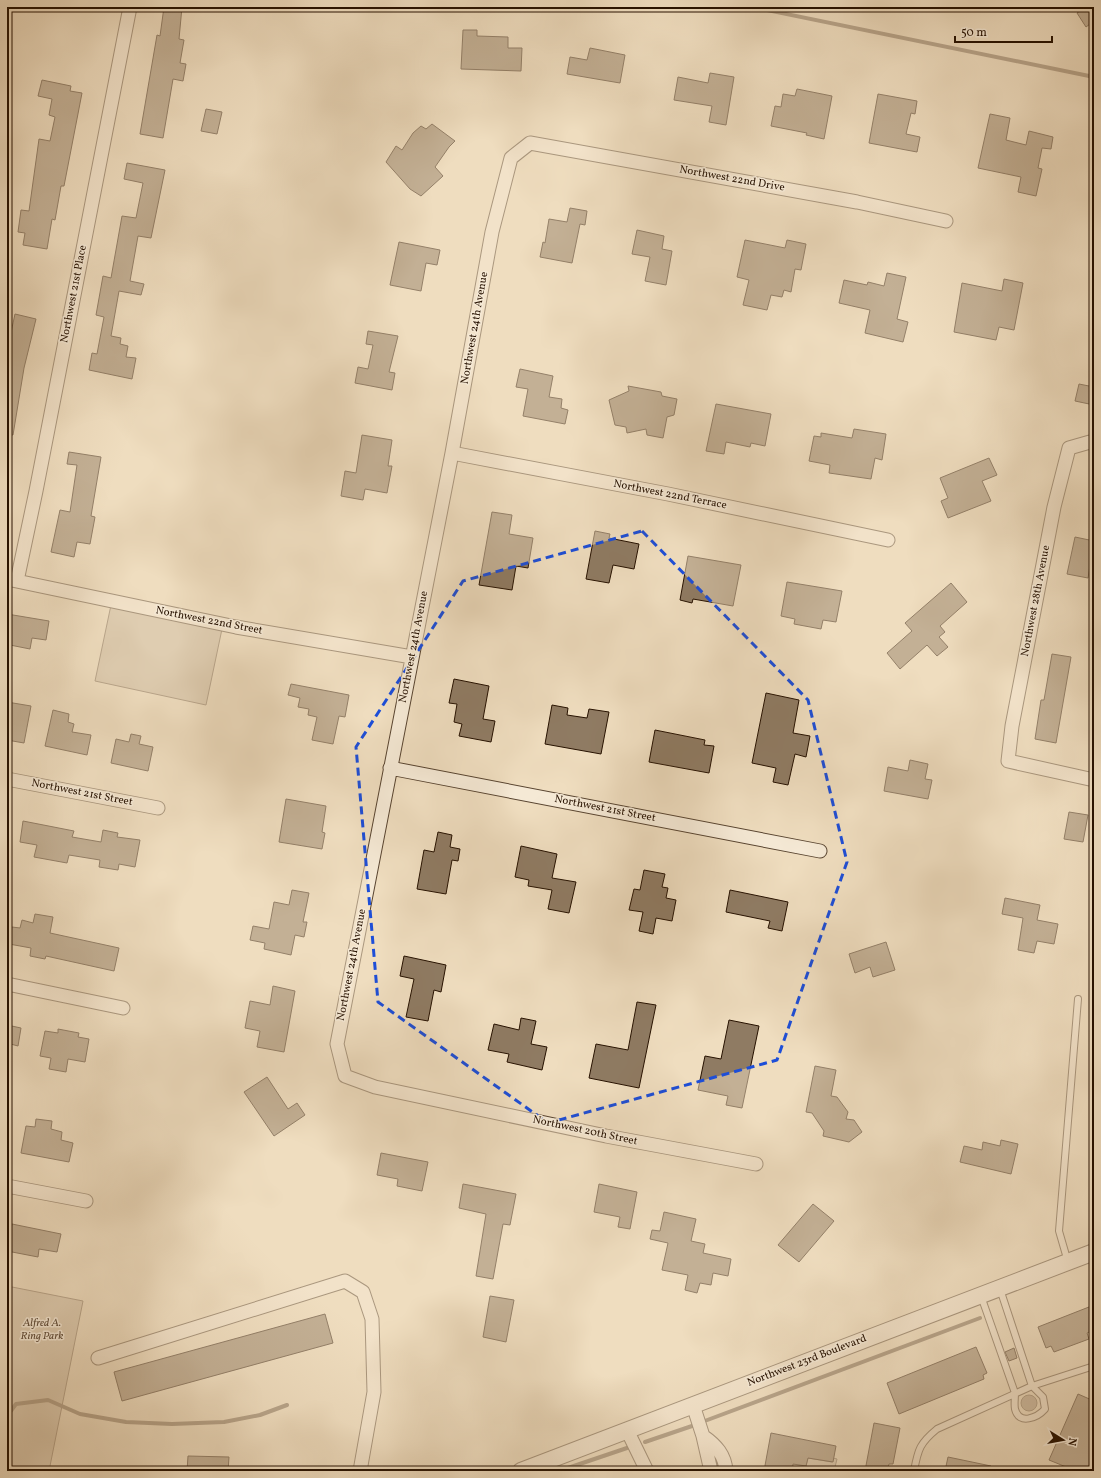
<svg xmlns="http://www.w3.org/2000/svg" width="1101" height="1478" viewBox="0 0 1101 1478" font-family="Vollkorn,serif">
	<rect width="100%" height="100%" fill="#efddbf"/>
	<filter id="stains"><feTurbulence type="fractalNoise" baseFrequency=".005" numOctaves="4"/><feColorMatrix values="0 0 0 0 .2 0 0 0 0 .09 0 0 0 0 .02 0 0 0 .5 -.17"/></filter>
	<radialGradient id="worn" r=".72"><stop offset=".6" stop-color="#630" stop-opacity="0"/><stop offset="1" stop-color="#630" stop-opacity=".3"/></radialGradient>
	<!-- green -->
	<path fill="#cdba9f" stroke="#7a6650" d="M111 605 222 629 206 705 95 681Z
		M7 1286 83 1301 49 1471H7Z
		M808 1458 832 1462 833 1458 837 1459 834 1471H792L793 1464 806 1466Z"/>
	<!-- water -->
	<path fill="#ab987e" stroke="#76624c" d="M1021 1403a8 8 0 1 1 16 0a8 8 0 1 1-16 0Z"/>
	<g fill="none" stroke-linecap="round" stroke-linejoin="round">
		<!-- stream -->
		<path stroke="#76624c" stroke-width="4" d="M752 7 1094 77
			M7 1416 16 1404 48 1400 80 1414 126 1422 172 1424 224 1422 260 1415 287 1405
			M702 1422 980 1318
			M645 1442 695 1425
			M559 1471 627 1448"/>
	</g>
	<!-- building -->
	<path fill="#8f7b63" stroke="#261100" d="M164 7H182L179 39 184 40 180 63 186 64 183 81 173 79 163 138 140 134 157 35 160 36Z
		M1086 7H1094V21L1086 27 1077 13Z
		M463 30H477V36L508 37V48H522L521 71 461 69Z
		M590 48 625 55 620 83 567 74 570 57 587 60Z
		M710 73 734 77 726 125 709 122 712 106 674 100 678 77 708 83Z
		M42 80 71 86 70 91 82 93 64 186H61L55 220 52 219 47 249 23 245 25 233 18 232 21 210 29 211 39 139 50 141 55 117 49 115 52 99 38 96Z
		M797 89 832 96 824 139 806 135 807 133 771 126 775 106 781 107 783 94 795 96Z
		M878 94 917 101 915 114 911 113 906 134 920 137 917 152 869 143Z
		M206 109 222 112 217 134 201 131Z
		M990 114 1010 118 1006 140 1026 145 1029 131 1053 137 1051 149 1042 148 1038 168 1042 169 1036 196 1018 192 1021 177 978 168Z
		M432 124 455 141 449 147 435 167 443 176 421 196 410 189 386 162 396 146 402 150 413 133 421 126 426 129Z
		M127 163 165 170 151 238 138 236 130 281 144 284 141 295 119 291 111 336 121 338 120 344 128 346 126 357 136 358 132 379 89 370 92 353 97 354 104 317 96 315 103 276 111 278 122 216 136 218 143 183 124 179Z
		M570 208 587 211 585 225 580 224 572 263 540 257 543 242 545 243 549 219 567 222Z
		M637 230 664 236 662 249 672 251 666 285 645 281 650 257 632 254Z
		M745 240 785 248 787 240 806 244 801 270 795 269 791 292 784 290 782 297 771 295 767 310 743 305 749 280 737 277Z
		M399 242 440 250 437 265 426 263 421 291 390 285Z
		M887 273 906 277 897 319 908 322 903 342 865 333 870 310 839 303 844 280 867 285 868 282 884 286Z
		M1004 279 1023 283 1014 330 999 327 996 340 954 332 962 283 1002 291Z
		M15 314 36 319 24 368 13 435 7 434V351Z
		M368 331 398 336 389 372 395 373 392 390 355 383 358 367 368 369 373 345 366 344Z
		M520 369 553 376 549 397 562 399 561 408 568 410 565 424 523 416 528 389 516 387Z
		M1079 384 1094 387V405L1075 401Z
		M628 386 661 392 662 396 677 399 674 415 667 417 663 438 647 435 646 429 627 433 626 427 615 425 609 400 629 391Z
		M716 404 771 414 765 446 751 443 750 447 726 442 724 454 706 451Z
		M854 429 886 434 882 460 875 458 871 479 829 473 830 465 809 461 814 436 821 437V433L852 438Z
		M362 435 392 440 388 466H392L387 493 365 489 363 500 341 496 345 471 356 473Z
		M69 452 101 457 91 516 95 517 90 544 77 542 74 557 51 552 60 510 70 512 77 465 67 464Z
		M989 458 997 475 982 481 991 501 948 518 941 501 948 498 940 478Z
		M492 512 512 515 509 534 533 538 528 568 516 566 512 590 479 585Z
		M595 531 610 534 609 538 639 544 634 569 613 565 609 583 586 579Z
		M1075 537 1094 541 1088 578 1067 574Z
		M688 556 741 565 733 606 693 599 692 603 680 600Z
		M787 582 842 591 836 622 823 620 821 629 794 624 795 619 781 616Z
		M951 583 967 602 940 626 945 632 939 637 948 647 937 656 927 645 900 669 887 653 912 631 905 623Z
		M7 614 49 621 46 640 32 638 30 649 10 645 11 637 7 636Z
		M1052 654 1071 657 1056 743 1035 739 1041 700H1044Z
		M454 679 489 686 483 719 495 721 491 742 459 736 462 724 454 722 457 704 449 703Z
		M291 684 349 695 345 717 339 716 333 744 312 740 317 717 308 715 309 709 298 707 300 698 288 695Z
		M766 693 799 700 793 733 810 736 806 757 795 754 788 785 773 782 776 768 752 763Z
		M7 702 31 706 24 743 7 740Z
		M552 705 568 708 567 715 587 718 589 709 609 712 601 754 545 744Z
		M53 710 69 714 68 722 74 724 72 732 91 735 87 755 45 746Z
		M655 730 705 740 704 745 714 746 709 773 649 762Z
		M131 734 141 736 139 744 153 747 148 771 111 763 116 739 129 742Z
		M910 760 928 764 925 779 932 780 928 799 884 791 888 767 908 771Z
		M286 799 326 806 322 832 325 833 322 849 279 842Z
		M1069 812 1088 815 1083 842 1064 839Z
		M23 821 74 831 72 837 101 842 103 830 118 833 117 837 140 840 135 867 119 864 118 870 99 867 100 860 69 855 67 863 34 857 37 845 20 842Z
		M438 832 452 835 450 847 460 849 458 861 452 860 446 894 417 889 424 850 434 852Z
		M521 846 557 854 552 878 576 882 569 913 548 909 552 890 528 886 529 880 515 877Z
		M644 870 665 874 662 887 668 888 666 898 676 900 672 921 656 918 653 934 639 931 643 912 629 910 634 889 640 890Z
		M292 890 309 893 303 922H307L304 937 295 935 291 955 264 949 265 943 250 940 253 926 269 929 274 902 289 905Z
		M730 890 788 902 782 931 768 928 770 921 726 912Z
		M1005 898 1040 905 1037 920 1058 924 1054 944 1037 941 1034 953 1018 950 1023 918 1002 914Z
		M35 914 53 917 50 933 119 948 114 971 46 956 45 959 30 956 31 948 9 944 12 927 20 928 22 920 33 923Z
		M886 942 895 970 873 977 870 967 855 973 849 954Z
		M404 956 446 965 441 992 434 990 428 1021 406 1017 414 979 400 976Z
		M273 986 295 991 284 1052 257 1047 260 1031 245 1028 250 1001 270 1005Z
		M637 1002 656 1005 639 1088 589 1078 596 1044 628 1050Z
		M521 1018 536 1021 531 1044 547 1047 542 1070 507 1062 509 1054 488 1050 494 1024 519 1030Z
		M729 1020 759 1026 742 1108 726 1105 728 1096 698 1090 705 1056 721 1059Z
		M7 1025 21 1028 18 1046 7 1043Z
		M58 1029 79 1033 78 1037 89 1039 85 1062 68 1059 66 1072 49 1069 51 1058 40 1056 45 1031 58 1033Z
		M815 1066 836 1070 831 1096 837 1097 848 1112 846 1119 854 1120 862 1132 849 1142 823 1136 824 1131 812 1113 806 1112Z
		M267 1077 288 1109 297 1103 305 1115 274 1136 244 1092Z
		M36 1119 52 1121 51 1129 62 1132 61 1140 73 1143 69 1162 21 1153 26 1126 35 1127Z
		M1001 1140 1018 1144 1011 1174 960 1162 964 1146 982 1150 983 1142 1000 1146Z
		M381 1153 428 1162 422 1191 397 1186 398 1179 377 1175Z
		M463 1184 516 1194 510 1225 503 1224 493 1279 476 1276 486 1214 459 1208Z
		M599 1184 637 1192 630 1229 618 1227 620 1217 594 1212Z
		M813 1204 834 1221 799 1262 778 1245Z
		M664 1212 696 1219 691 1241 705 1244 703 1253 731 1259 728 1276 713 1273 711 1285 700 1283 697 1293 685 1290 688 1275 662 1270 668 1243 650 1239 652 1230 660 1231Z
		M12 1224 61 1234 57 1252 39 1249 38 1257 7 1251Z
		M490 1296 514 1300 506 1342 483 1337Z
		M1094 1305V1330L1087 1333 1089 1339 1054 1352 1051 1346 1046 1348 1038 1327Z
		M325 1314 333 1343 122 1401 114 1372Z
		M976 1347 987 1373 983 1375 984 1379 899 1414 887 1383Z
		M1014 1348 1017 1358 1009 1361 1005 1352Z
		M1078 1394 1094 1401V1453L1087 1471H1076L1049 1460Z
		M874 1423 900 1428 893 1464H889L887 1471H865Z
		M771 1433 836 1446 833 1462 808 1458 806 1466 793 1464 792 1471H764Z
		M188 1456 229 1457 228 1471H187Z
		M948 1457 991 1466V1471H945Z"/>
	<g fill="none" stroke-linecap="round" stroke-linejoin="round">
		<defs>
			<path id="service" d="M1068 1262 1059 1231 1078 999
				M981 1296 1015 1393C1015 1398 1014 1405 1015 1409 1019 1426 1038 1417 1045 1409L1043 1397 1032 1386 1000 1289
				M914 1471C918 1449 920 1443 937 1429L1032 1386 1094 1366"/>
			<path id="minor" d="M1094 443 1090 442 1069 448 1054 507 1012 726 1008 761 1094 780
				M452 453 668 494 888 540
				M7 579 236 627 412 657
				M17 581 36 491 130 7
				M390 768 820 851
				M7 779 158 808
				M7 984 123 1008
				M756 1164 606 1136 375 1087 345 1076 337 1044 452 453 492 232 511 158 530 143 857 202 946 221
				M7 1186 86 1201
				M98 1358 345 1281 363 1292 372 1319 374 1392 360 1471
				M693 1405 703 1436 711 1471
				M627 1430 647 1471
				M703 1436C716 1445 725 1455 726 1471"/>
			<path id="tertiary" d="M521 1471 1094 1252"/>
		</defs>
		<!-- service casing -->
		<use href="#service" stroke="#584430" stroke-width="8"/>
		<!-- minor casing -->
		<use href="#minor" stroke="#584430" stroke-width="15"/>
		<!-- tertiary casing -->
		<use href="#tertiary" stroke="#584430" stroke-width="18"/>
		<!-- service -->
		<use href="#service" stroke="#f5e9d5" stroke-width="6"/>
		<!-- minor -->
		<use href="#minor" stroke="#f5e9d5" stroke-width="13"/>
		<!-- tertiary -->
		<use href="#tertiary" stroke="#f5e9d5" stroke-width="16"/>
	</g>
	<!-- marked area -->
	<path d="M0 0H1101V1478H0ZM642 531 808 700 847 862 777 1060 548 1123 378 1002 356 747 463 581Z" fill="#efddbf" fill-opacity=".55" fill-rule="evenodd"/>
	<path fill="none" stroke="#1d4ed8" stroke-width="3" stroke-dasharray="8 5" stroke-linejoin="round" d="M642 531 808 700 847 862 777 1060 548 1123 378 1002 356 747 463 581Z"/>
	<g text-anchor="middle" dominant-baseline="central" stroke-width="3" stroke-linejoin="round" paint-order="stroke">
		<!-- street labels -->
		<g font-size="11" fill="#261100" stroke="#f5e9d5">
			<text transform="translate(732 179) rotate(10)">Northwest 22nd Drive</text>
			<text transform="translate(74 294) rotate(-79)">Northwest 21st Place</text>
			<text transform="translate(475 328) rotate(-80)">Northwest 24th Avenue</text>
			<text transform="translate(670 495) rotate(11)">Northwest 22nd Terrace</text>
			<text transform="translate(1036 601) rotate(-79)">Northwest 28th Avenue</text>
			<text transform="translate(209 621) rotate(11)">Northwest 22nd Street</text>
			<text transform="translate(414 647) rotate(-79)">Northwest 24th Avenue</text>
			<text transform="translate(82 793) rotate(11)">Northwest 21st Street</text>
			<text transform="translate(605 809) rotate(11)">Northwest 21st Street</text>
			<text transform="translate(352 965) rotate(-79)">Northwest 24th Avenue</text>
			<text transform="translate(585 1131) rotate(12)">Northwest 20th Street</text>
			<text transform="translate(807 1361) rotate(-21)">Northwest 23rd Boulevard</text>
		</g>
		<!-- park labels -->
		<g font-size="11" font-style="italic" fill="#604c38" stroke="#f5e9d5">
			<text x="42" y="1323">Alfred A.<tspan x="42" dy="13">Ring Park</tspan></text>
		</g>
	</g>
	<!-- margin -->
	<rect width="1101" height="1478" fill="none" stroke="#efddbf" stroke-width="24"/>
	<rect x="8" y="8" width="1085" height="1462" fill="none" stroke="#261100" stroke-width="2"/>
	<rect x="12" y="12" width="1077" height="1454" fill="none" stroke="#261100"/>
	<!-- north arrow -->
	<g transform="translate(1063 1440) rotate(101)" stroke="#f5e9d5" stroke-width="3" paint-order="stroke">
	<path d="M0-3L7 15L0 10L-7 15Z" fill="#261100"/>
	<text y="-6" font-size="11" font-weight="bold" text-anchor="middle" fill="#261100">N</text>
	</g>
	<!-- scale -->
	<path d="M955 36v6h97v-6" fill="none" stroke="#261100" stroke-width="2"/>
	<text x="961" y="36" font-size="12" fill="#261100" stroke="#f5e9d5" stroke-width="3" paint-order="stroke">50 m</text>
	<rect width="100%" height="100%" filter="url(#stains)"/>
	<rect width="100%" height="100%" fill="url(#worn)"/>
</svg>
